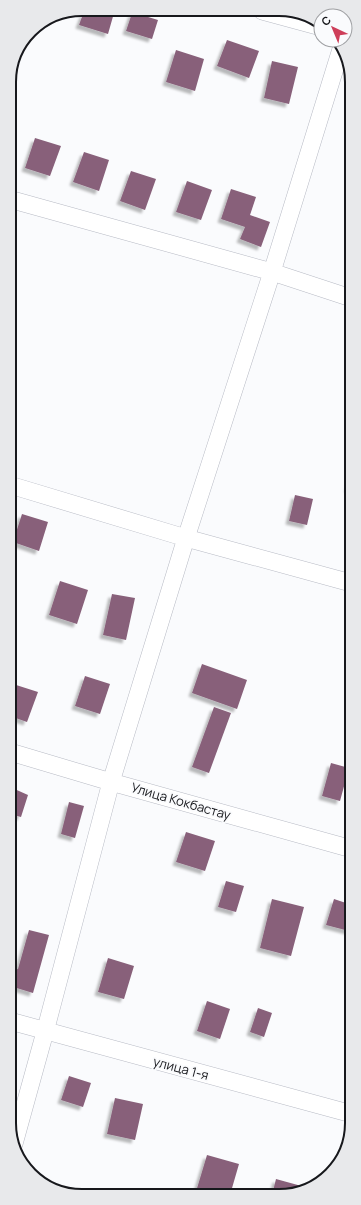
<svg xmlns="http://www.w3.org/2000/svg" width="361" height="1205" viewBox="0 0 361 1205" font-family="Manrope,sans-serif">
	<defs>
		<filter id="shadow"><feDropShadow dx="-3.5" dy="3.5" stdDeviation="1" flood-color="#0004"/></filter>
	</defs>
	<rect width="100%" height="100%" fill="#fafbfd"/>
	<!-- building -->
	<path fill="#88617a" filter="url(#shadow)" d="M114 13 108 34 79 25 83 14Z
		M132 13H135L158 20 152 39 126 31Z
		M227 40 259 51 249 78 217 66Z
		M176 50 204 59 195 91 166 82Z
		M272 61 298 67 289 104 264 98Z
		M9 126 15 129 9 145Z
		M35 138 61 146 50 176 25 168Z
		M84 152 109 160 99 191 73 182Z
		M131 171 156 179 145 210 120 201Z
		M187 181 212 190 201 220 176 212Z
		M231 189 256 197 250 215 270 222 261 247 240 239 245 227 221 219Z
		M351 477V490L348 489Z
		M295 495 313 499 307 525 289 521Z
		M22 514 48 522 39 551 13 542Z
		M60 581 88 590 77 624 49 615Z
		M112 594 135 598 126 640 103 635Z
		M202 664 247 680 237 709 192 693Z
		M85 676 110 684 100 714 75 706Z
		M13 684 38 692 27 722 10 716V692Z
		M214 707 231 713 209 773 192 767Z
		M331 763 349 768 340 801 322 796Z
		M10 787 28 795 21 817 10 814Z
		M69 802 84 806 75 838 61 834Z
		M186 832 215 841 205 871 176 862Z
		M226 881 244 886 236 912 218 907Z
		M272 899 304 907 291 956 260 948Z
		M334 899 352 905V922L349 931 326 925Z
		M29 930 49 935 33 993 10 986V971L18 969Z
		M108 958 134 966 124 999 98 992Z
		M207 1001 230 1009 220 1039 197 1031Z
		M258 1008 272 1013 264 1037 250 1032Z
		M69 1076 91 1083 83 1107 61 1100Z
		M115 1098 143 1104 135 1140 107 1134Z
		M207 1155 239 1164 230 1195H195Z
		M276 1179 305 1187 304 1188 293 1195H272Z"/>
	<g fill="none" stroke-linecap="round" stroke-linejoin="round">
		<defs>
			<path id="street" d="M262 11 321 27
				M9 199 272 272 351 298
				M10 485 186 538 351 583
				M10 752 111 782 352 849
				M10 1021 352 1114
				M14 1144 45 1032 111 782 186 538 272 272 341 49"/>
		</defs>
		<!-- street casing -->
		<use href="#street" stroke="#b8bbc5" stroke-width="18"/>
		<!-- street -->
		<use href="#street" stroke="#fff" stroke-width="17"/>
	</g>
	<g text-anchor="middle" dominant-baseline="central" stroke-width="3.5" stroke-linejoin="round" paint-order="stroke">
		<!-- street labels -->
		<g font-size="13" fill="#17181c" stroke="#fafbfd">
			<text transform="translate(181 801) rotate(16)">Улица Кокбастау</text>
			<text transform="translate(181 1068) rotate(15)">улица 1-я</text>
		</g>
	</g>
	<!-- crop -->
	<path d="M0 0H361V1205H0ZM82 16H279A66 66 0 0 1 345 82V1123A66 66 0 0 1 279 1189H82A66 66 0 0 1 16 1123V82A66 66 0 0 1 82 16Z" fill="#e8e9eb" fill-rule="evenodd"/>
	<path fill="none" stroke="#17181c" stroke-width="2" d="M82 16H279A66 66 0 0 1 345 82V1123A66 66 0 0 1 279 1189H82A66 66 0 0 1 16 1123V82A66 66 0 0 1 82 16Z"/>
	<!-- north arrow -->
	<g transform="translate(333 28) rotate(316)"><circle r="19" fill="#fafbfd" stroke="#9fa0a3"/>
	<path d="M0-3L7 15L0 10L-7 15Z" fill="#ce3e59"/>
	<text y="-6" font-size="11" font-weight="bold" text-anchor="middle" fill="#17181c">С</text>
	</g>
</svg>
